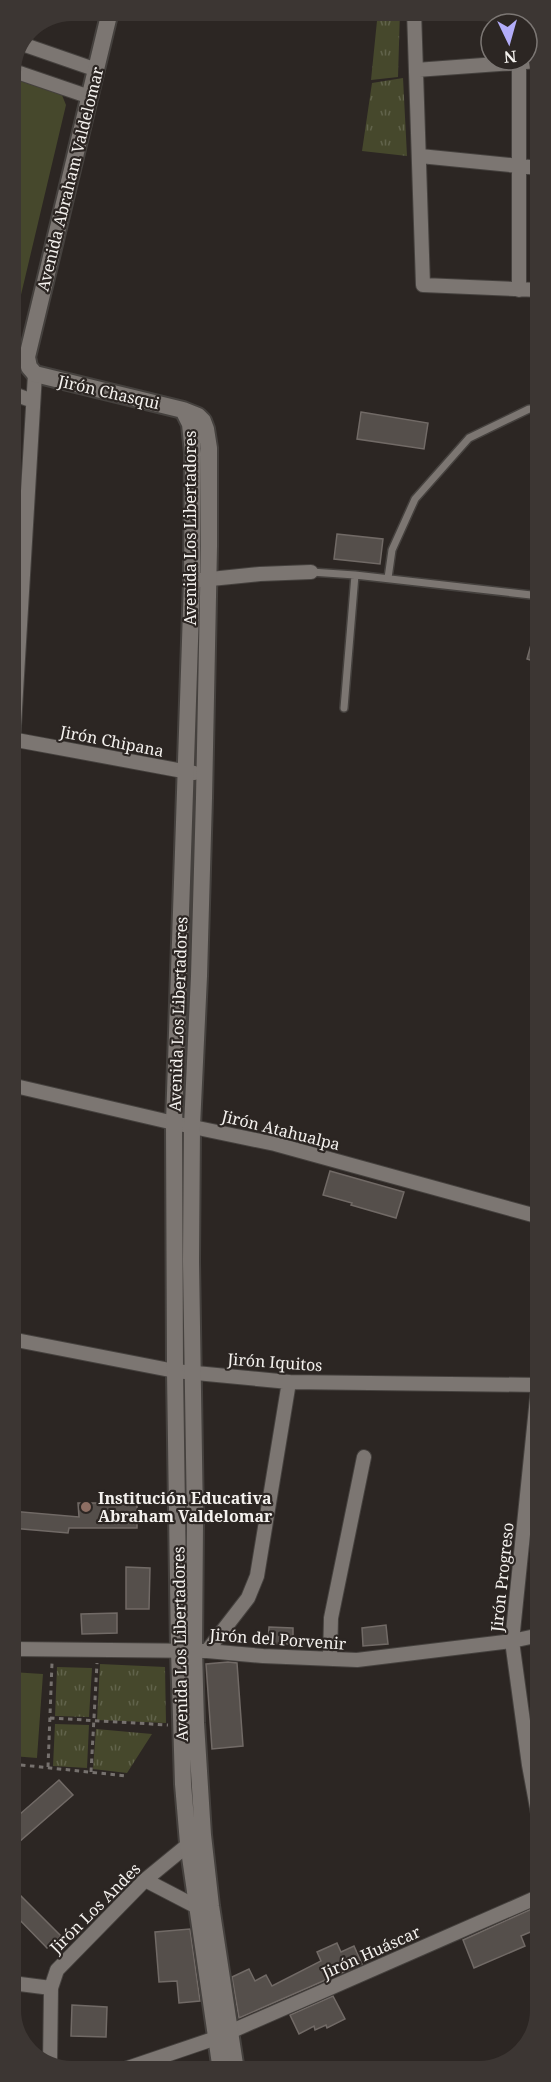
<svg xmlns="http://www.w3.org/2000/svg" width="551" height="2082" viewBox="0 0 551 2082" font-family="'Noto Serif',serif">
	<defs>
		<pattern id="park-tufts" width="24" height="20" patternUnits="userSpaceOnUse" patternTransform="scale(1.5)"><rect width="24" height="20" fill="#46482c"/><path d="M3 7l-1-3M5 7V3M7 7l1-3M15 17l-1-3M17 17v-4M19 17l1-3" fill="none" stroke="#61634b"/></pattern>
	</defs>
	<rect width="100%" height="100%" fill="#2c2623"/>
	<!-- park -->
	<path fill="url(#park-tufts)" d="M378 11H400L398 77 371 80Z
		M403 78 407 156 362 151 372 83Z
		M100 1664 165 1667 166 1723 97 1720Z
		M57 1667 92 1668 89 1717 55 1716Z
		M55 1724 89 1725 87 1768 53 1766Z
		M96 1729 152 1734 127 1773 93 1769Z"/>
	<!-- pitch -->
	<path fill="#46482c" d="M11 78 62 95 66 105 11 337Z
		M12 1672 43 1674 37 1758 12 1756Z"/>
	<!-- building -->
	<path fill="#554f4b" stroke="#716a66" stroke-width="1.5" d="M361 412 428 423 424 449 357 439Z
		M337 534 383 539 380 564 334 559Z
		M536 627 540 628V663L527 659Z
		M330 1171 404 1192 396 1218 351 1205 352 1203 323 1195Z
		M78 1503H137V1528H69L68 1533 11 1528V1511L79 1517Z
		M126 1567 150 1568 149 1609H126Z
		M117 1613V1633L82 1634 81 1614Z
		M386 1625 388 1644 363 1646 362 1628Z
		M269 1627 293 1628V1644H268Z
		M228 1662 237 1663 243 1746 212 1749 206 1664Z
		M59 1780 73 1795 12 1848V1821Z
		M12 1887 61 1936 47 1948 12 1912Z
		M536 1907 540 1917V1928L521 1936 525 1946 474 1968 463 1940Z
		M190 1929 200 2001 179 2003 177 1981 159 1982 155 1932Z
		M337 1943 341 1952 354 1946 362 1964 239 2018 232 1977 249 1969 255 1981 266 1975 272 1986 321 1961 317 1952Z
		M333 1996 345 2019 327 2028 326 2025 315 2030 314 2026 299 2034 290 2015Z
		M72 2005 107 2007 106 2037 71 2036Z"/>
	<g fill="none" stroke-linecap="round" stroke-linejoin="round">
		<defs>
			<path id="service" d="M311 572 355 575 540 596
				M388 578 392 550 415 499 469 438 529 409H539
				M344 708 355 575"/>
			<path id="minor" d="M414 11 423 285 539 290
				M22 44 97 70
				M519 60V290
				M11 70 90 97
				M416 70 539 61
				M420 156 539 168
				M11 393 33 401
				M201 580 260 574 311 572
				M11 739 194 773
				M11 776 35 374
				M11 1085 174 1123 275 1144 540 1217
				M11 1339 175 1371 289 1382 540 1385
				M540 1369 512 1641 529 1765 540 1824
				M12 1649 207 1651 263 1656 357 1660 512 1641 540 1635
				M207 1651 248 1598 257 1576 289 1382
				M330 1659 331 1618 364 1457
				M145 1880 197 1907H205
				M12 1983 51 1988
				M50 2065 51 1988 57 1970 145 1880 195 1839
				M119 2071 216 2038 540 1896"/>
			<path id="tertiary" d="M110 11 27 357 29 367 35 374 183 410 198 416 203 421 206 429 209 448V546L204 798 199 976 192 1126 191 1261 195 1522 194 1650 196 1723 203 1835 211 1906 236 2071
				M183 410 190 424 193 453 192 581 174 1123 175 1371 179 1650 183 1784 188 1843 221 2071"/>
		</defs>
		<!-- service casing -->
		<use href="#service" stroke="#45413e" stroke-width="10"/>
		<!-- minor casing -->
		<use href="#minor" stroke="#45413e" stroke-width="16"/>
		<!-- tertiary casing -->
		<use href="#tertiary" stroke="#45413e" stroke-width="20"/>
		<!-- path -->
		<path stroke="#76716e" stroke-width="3" stroke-dasharray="4.5 4.5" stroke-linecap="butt" d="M50 1718 168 1725
			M12 1764 127 1776
			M48 1767 52 1663
			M91 1772 97 1663"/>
		<!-- service -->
		<use href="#service" stroke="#7c7672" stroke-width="7"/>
		<!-- minor -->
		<use href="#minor" stroke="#7c7672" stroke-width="14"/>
		<!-- tertiary -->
		<use href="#tertiary" stroke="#7c7672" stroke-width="16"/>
	</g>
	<!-- markers -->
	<circle fill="#8d6e63" stroke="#2c2623" stroke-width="2" cx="86" cy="1507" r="6"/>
	<g text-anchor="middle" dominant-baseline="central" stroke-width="4.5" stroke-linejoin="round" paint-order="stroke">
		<!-- street labels -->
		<g font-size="16" fill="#f4f1ee" stroke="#2c2623">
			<text transform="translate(70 179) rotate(-76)">Avenida Abraham Valdelomar</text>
			<text transform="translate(109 392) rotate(13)">Jirón Chasqui</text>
			<text transform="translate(190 528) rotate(-90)">Avenida Los Libertadores</text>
			<text transform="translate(112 741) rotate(11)">Jirón Chipana</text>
			<text transform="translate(178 1014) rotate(-88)">Avenida Los Libertadores</text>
			<text transform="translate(281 1130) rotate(14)">Jirón Atahualpa</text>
			<text transform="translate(275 1362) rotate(4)">Jirón Iquitos</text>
			<text transform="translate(502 1577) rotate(-84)">Jirón Progreso</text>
			<text transform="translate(278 1639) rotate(4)">Jirón del Porvenir</text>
			<text transform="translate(180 1644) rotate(-91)">Avenida Los Libertadores</text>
			<text transform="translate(95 1908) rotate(-45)">Jirón Los Andes</text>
			<text transform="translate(371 1952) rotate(-24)">Jirón Huáscar</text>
		</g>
		<!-- poi labels -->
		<g font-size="16" font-weight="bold" fill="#f4f1ee" stroke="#2c2623" text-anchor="start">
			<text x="98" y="1498">Institución Educativa<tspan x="98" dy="18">Abraham Valdelomar</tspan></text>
		</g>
	</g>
	<!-- crop -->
	<path d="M0 0H551V2082H0ZM72 21H479A51 51 0 0 1 530 72V2010A51 51 0 0 1 479 2061H72A51 51 0 0 1 21 2010V72A51 51 0 0 1 72 21Z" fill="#3c3633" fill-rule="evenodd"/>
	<!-- north arrow -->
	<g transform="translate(509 42) rotate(175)"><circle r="28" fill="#2c2623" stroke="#7c7774" stroke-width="1.5"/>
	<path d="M0-4.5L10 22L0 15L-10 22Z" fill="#b3adf9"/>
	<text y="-9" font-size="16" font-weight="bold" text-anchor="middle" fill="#f4f1ee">N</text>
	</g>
</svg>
